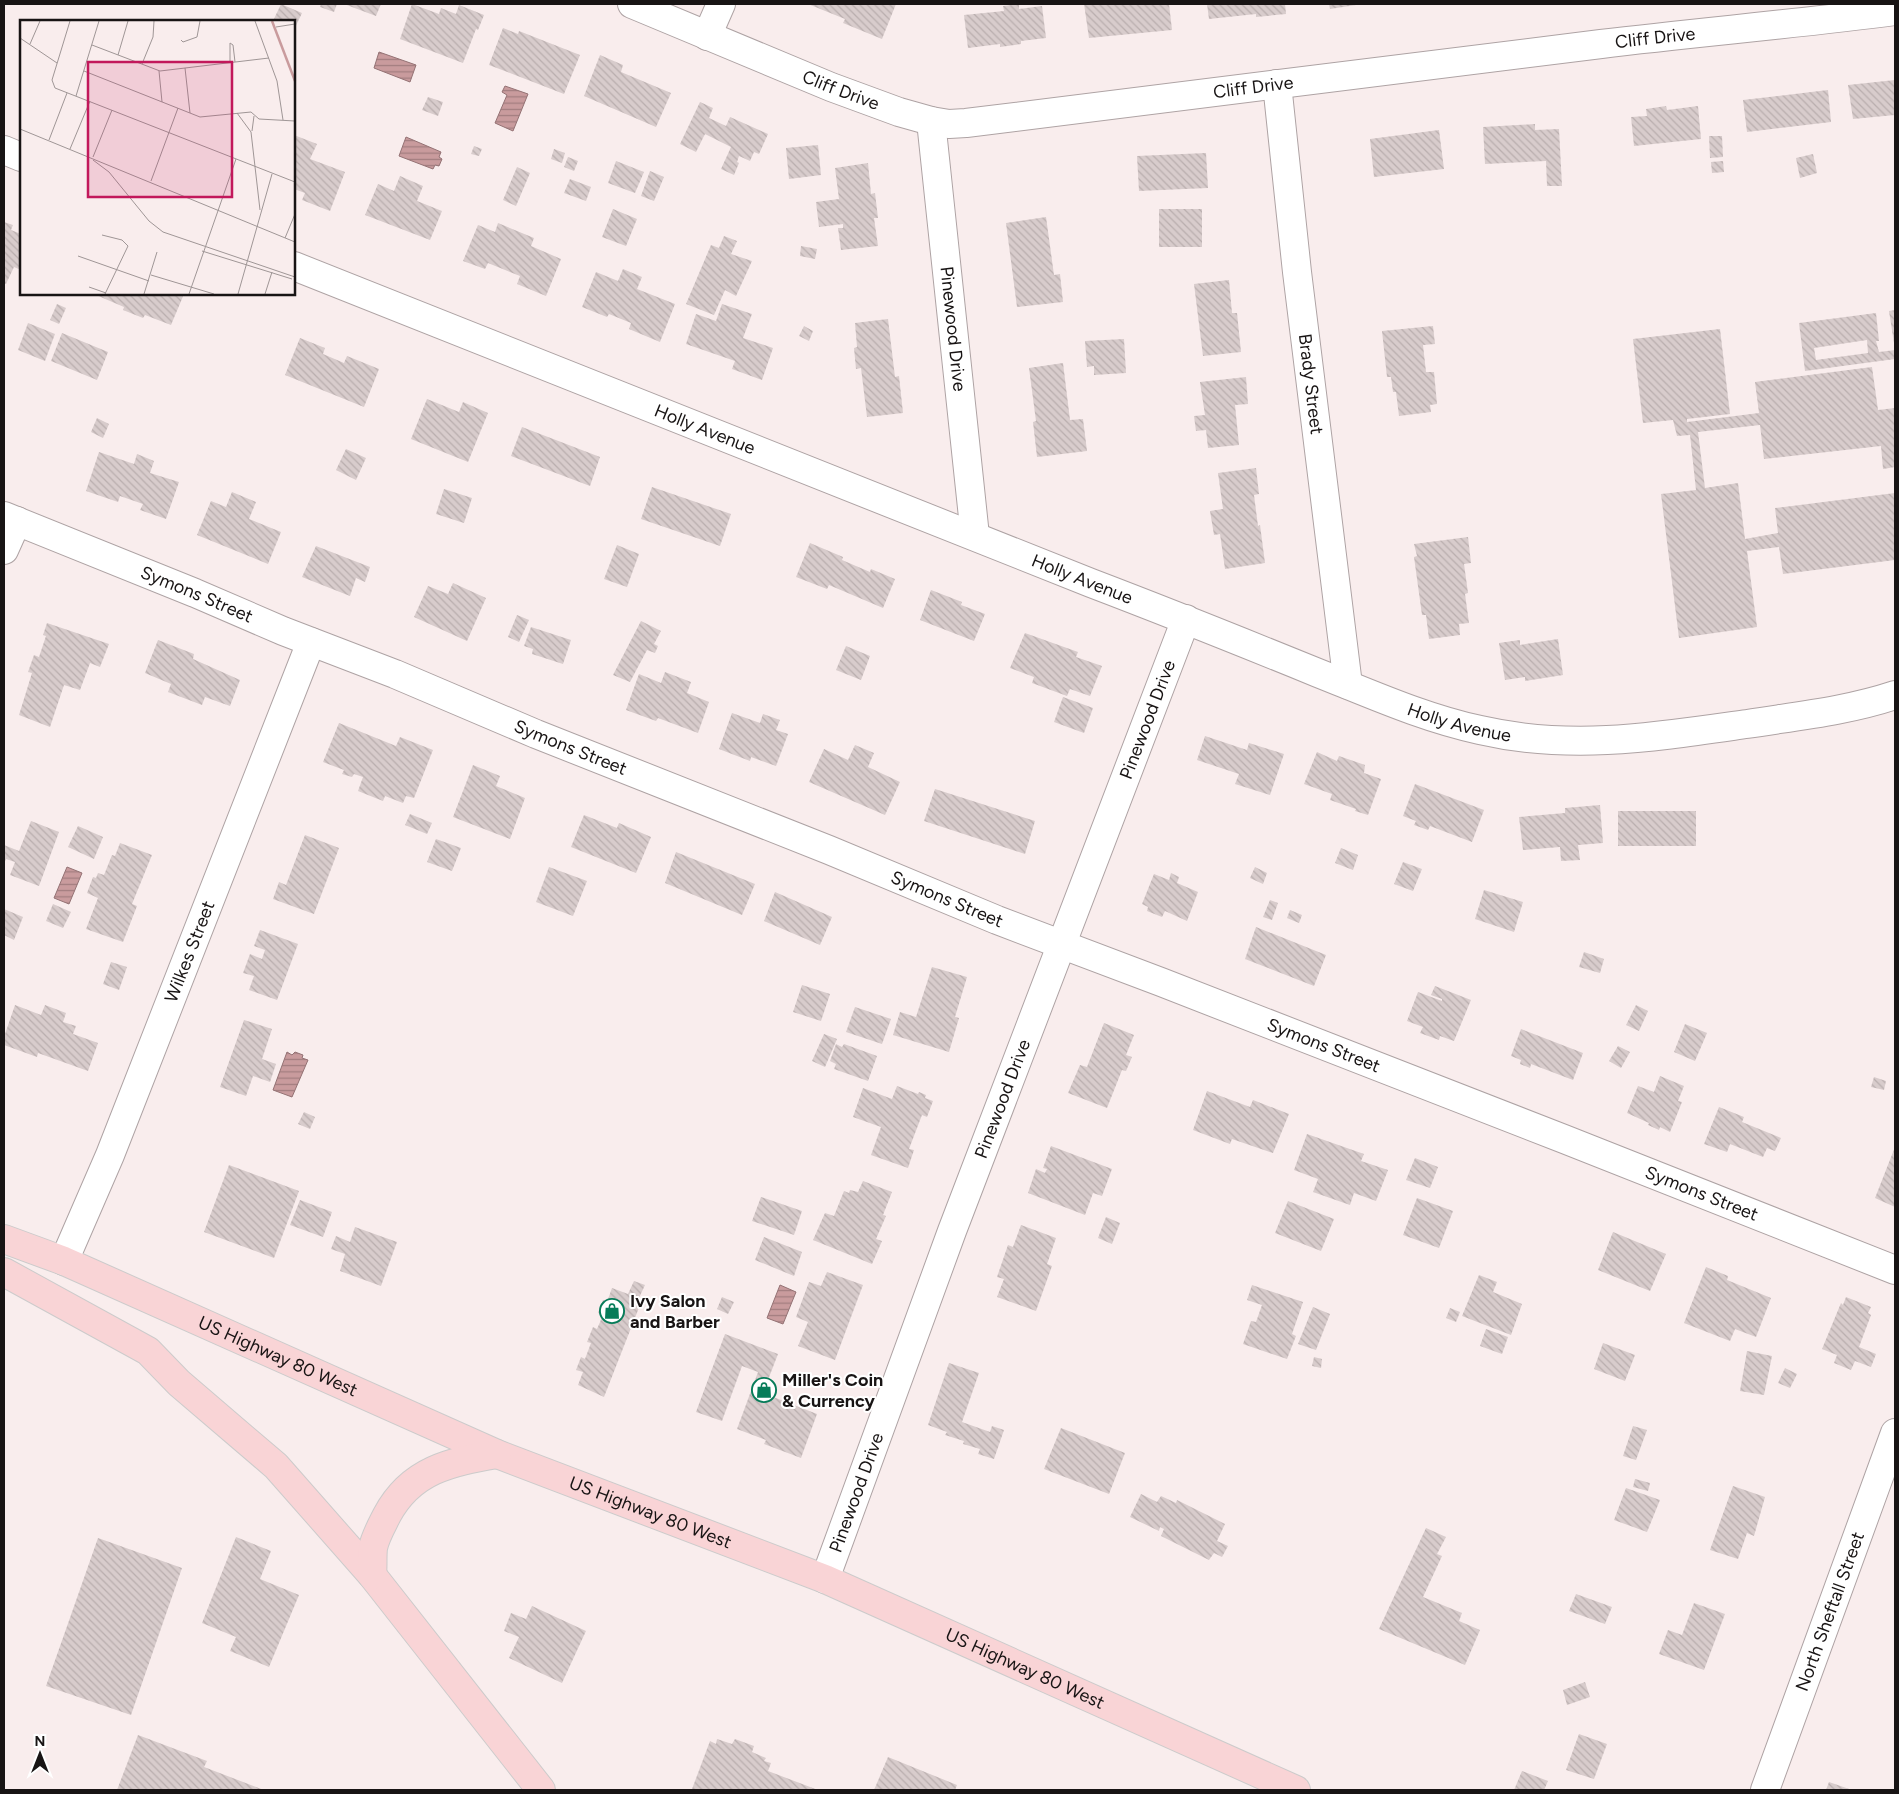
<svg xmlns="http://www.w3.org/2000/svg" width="1899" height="1794" viewBox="0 0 1899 1794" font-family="Figtree,sans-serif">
	<defs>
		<pattern id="water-rules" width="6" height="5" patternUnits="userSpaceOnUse" patternTransform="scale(1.25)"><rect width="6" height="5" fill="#c99b9d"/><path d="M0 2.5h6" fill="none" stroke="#a27d7f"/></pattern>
		<pattern id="building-back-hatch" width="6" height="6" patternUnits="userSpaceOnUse" patternTransform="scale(1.25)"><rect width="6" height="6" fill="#d8cccc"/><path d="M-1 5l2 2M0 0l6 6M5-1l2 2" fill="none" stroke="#b9aeae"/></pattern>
	</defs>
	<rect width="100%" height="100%" fill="#f9eded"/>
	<!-- water -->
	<path fill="url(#water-rules)" stroke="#947274" d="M379 52 416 65 410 82 374 68Z
		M505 86 528 94 513 131 495 123 507 95 502 92Z
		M406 137 441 152 439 157 442 159 439 166 435 165 433 169 399 156Z
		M67 867 82 873 69 904 54 898Z
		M287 1052 292 1055 295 1052 303 1055 302 1058 308 1060 292 1097 273 1090Z
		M780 1285 796 1292 783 1324 767 1318Z"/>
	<!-- building -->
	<path fill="url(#building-back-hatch)" fill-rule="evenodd" d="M281 4 302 13 294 30V21H273Z
		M321 4H337L334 12 320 7Z
		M344 4H381L376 16Z
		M412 4 439 14 441 8 456 14 459 5 484 15 478 30 476 29 463 63 400 39Z
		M808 4H896L882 39 843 23 845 19Z
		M1019 4V9L1042 6 1046 38 1021 41V44L1000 47V44L968 48 964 15 1004 11 1003 6Z
		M1084 4H1169L1172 30 1089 38Z
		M1207 4H1285L1286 14 1256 17V14L1209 19Z
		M1329 4H1356V5L1330 9Z
		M503 28 518 34 519 31 580 55 564 94 489 65Z
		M600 55 623 65 621 72 671 93 656 127 584 96Z
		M1895 80V115L1853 119 1848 85Z
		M1828 90 1831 122 1747 132 1743 100Z
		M428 97 443 102 438 116 422 110Z
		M700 102 713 108 709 118 726 126 730 117 768 134 759 154 754 152 750 161 739 156 737 162 739 163 734 175 721 169 731 147 705 134 696 152 680 144Z
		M1666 106 1667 110 1698 106 1701 139 1634 146 1631 117 1647 116 1646 109Z
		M1535 124V130L1559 129 1562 186H1547L1546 161 1485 164 1483 127Z
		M1439 130 1444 169 1374 177 1370 139Z
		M294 135 317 144 310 159 345 172 330 211 302 200 305 193 294 189Z
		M1709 136H1722L1723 157 1710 158Z
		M818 145 821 175 789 179 786 148Z
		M474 146 482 149 479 156 471 154Z
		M554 149 565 153 562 163 551 159Z
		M1206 153 1208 188 1139 191 1137 156Z
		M1813 154 1817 173 1800 178 1796 158Z
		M568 157 578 161 574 171 564 167Z
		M616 161 644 172 635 193 608 183Z
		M1723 161 1724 172 1712 173 1711 162Z
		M868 163 871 194 875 193 878 218H874L878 246 841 250 838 228H843V224L819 227 816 202 839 199 835 168Z
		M517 167 530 173 516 206 503 200Z
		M650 171 664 177 654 201 641 196Z
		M400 176 423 186 417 201 442 211 430 240 365 215 378 184 394 191Z
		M570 179 591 187 586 201 564 193Z
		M613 209 637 219 626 246 602 237Z
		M1159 209H1202V247H1159Z
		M1046 217 1054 275 1060 274 1063 302 1017 307 1006 223Z
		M4 222 13 225 11 230 21 234V270L14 267 6 284 4 283Z
		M498 223 534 238 531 246 561 259 546 296 517 284 520 276 488 263 485 269 463 261 478 225 495 232Z
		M724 236 737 241 731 254 752 261 736 296 725 290 714 315 686 304 711 245 719 248Z
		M801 246 817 249 815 259 800 256Z
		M623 269 642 277 637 289 675 304 660 342 629 329 631 323 609 314 607 317 582 307 596 272 618 281Z
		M1229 280 1232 313H1237L1241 352 1203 356 1194 284Z
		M96 294H184L171 325 145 315 143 318 123 310 124 307 96 295Z
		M57 304 66 308 59 324 50 320Z
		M722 304 752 314 743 338 773 348 762 380 732 369 735 361 686 344 696 314 716 321Z
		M1895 310V343H1894L1889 311Z
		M1876 313 1879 341H1876L1879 352 1895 350V359L1805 371 1799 323ZM1867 340 1868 353 1816 360 1814 348Z
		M888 319 895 377 899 376 903 413 867 417 861 368 856 369 854 348 857 347 855 323Z
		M28 323 55 334 45 361 18 350Z
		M804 326 813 331 809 341 799 336Z
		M1433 326 1435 344 1423 345 1426 372H1434L1437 404 1430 405 1431 412 1399 416 1396 392H1393L1391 377H1387L1382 331Z
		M1720 329 1730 414 1687 419V422L1759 413 1755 382 1872 367 1878 410 1895 408V467L1883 469 1881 446 1764 459 1760 425 1698 432 1705 488 1738 483 1745 539 1778 533 1775 508 1895 493V560L1783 574 1779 547 1747 551 1757 627 1679 638 1661 494 1696 490 1690 435 1677 436 1673 420 1643 423 1633 339Z
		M62 333 108 352 97 380 51 361Z
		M300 338 325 348 323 354 344 363 347 356 379 369 364 407 285 375Z
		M1124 339 1126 373 1094 375V366L1087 367 1085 341Z
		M1063 363 1070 420 1083 419 1087 451 1037 457 1033 422 1036 421 1029 368Z
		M1246 377 1248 404 1235 405 1239 445 1208 448 1206 430 1196 431 1194 416 1205 415 1200 382Z
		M427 399 459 412 463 402 488 413 468 462 411 439Z
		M97 418 109 424 103 438 91 432Z
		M522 427 600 457 590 486 511 456Z
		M346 449 366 458 356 480 336 470Z
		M99 452 134 464 137 454 154 461 150 473 179 482 166 519 140 510 143 504 120 496 118 502 86 491Z
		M1256 468 1259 494 1254 495 1258 526 1260 525 1265 563 1225 569 1220 534 1214 535 1210 511 1223 509 1218 473Z
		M652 487 731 514 720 546 641 519Z
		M444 489 472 498 464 523 436 514Z
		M232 492 256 502 249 519 281 532 268 564 197 535 211 501 226 507Z
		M1468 537 1471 563 1464 564 1468 593 1465 594 1469 623 1459 624 1460 635 1429 639 1426 615H1422L1414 557 1417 556 1414 544Z
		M810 543 843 557 842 560 870 572 871 569 895 579 883 608 829 585 827 589 796 577Z
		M617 545 639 554 627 587 604 579Z
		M316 546 370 567 365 582 356 578 350 596 302 577Z
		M453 583 486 598 467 641 414 617 428 586 448 594Z
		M931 590 962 602 961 605 985 614 974 641 920 620Z
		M517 615 529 620 519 642 508 637Z
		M641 621 661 631 654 644 658 646 655 653 647 650 630 682 613 675Z
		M47 623 109 644 100 667 90 663 80 690 64 685 50 727 19 715 32 673 28 672 34 655 39 657 46 636 43 635Z
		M531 627 571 640 563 664 532 654 533 649 524 646Z
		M1025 633 1078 652 1076 657 1102 666 1090 696 1070 689 1067 696 1032 683 1034 677 1010 668Z
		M1558 639 1563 675 1525 681V677L1505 680 1499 643 1520 640V645Z
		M158 640 194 654 193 659 240 680 230 706 205 697 202 705 168 692 171 684 145 673Z
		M846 646 870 656 861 680 836 670Z
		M665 672 691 682 687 693 709 702 698 733 658 718 656 721 626 710 639 674 661 683Z
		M1063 697 1093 708 1084 733 1054 722Z
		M732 713 760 723 763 714 780 720 776 730 788 734 776 766 751 757 750 761 719 749Z
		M339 723 396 746 400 737 433 750 414 798 406 796 403 803 385 796 383 801 358 791 363 777 354 774 352 777 342 774 344 770 323 762Z
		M1205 736 1247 750 1249 743 1284 754 1270 795 1235 784 1239 774 1197 760Z
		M855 745 874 753 868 767 900 782 885 815 809 782 824 749 848 760Z
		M1317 752 1337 761 1339 756 1365 765 1364 773 1381 779 1368 815 1355 811 1356 809 1330 800 1332 794 1304 784Z
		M473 765 500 776 496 786 525 798 510 839 453 817Z
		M1415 784 1484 810 1472 842 1430 826 1428 830 1414 825 1416 821 1403 816Z
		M935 789 1035 821 1025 854 924 821Z
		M1600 805 1603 843 1578 845 1580 860 1561 861 1560 847 1523 850 1519 817 1565 813V808Z
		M1618 811H1696V846H1618Z
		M410 814 432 823 427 834 405 825Z
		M584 815 617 828 619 823 651 837 636 873 571 847Z
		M31 821 59 832 39 886 10 875 15 862 6 859 4 863V845L19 851Z
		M78 826 103 837 94 859 68 847Z
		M305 835 339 848 314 914 273 899 279 882 286 885Z
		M436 839 461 848 452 871 427 862Z
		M120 843 152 855 132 904 137 906 123 942 86 929 98 898 87 893 93 877 96 878 98 873 104 875 112 855 115 856Z
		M1341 848 1358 855 1353 870 1335 863Z
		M676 852 755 884 742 915 665 883Z
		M1403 862 1422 869 1413 891 1394 884Z
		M549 867 587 881 573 916 536 902Z
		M1255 867 1267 873 1263 884 1250 878Z
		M1171 873 1179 877 1177 883 1198 892 1187 921 1165 911 1162 917 1147 911 1148 907 1142 904 1154 874 1169 880Z
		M1484 890 1523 902 1514 932 1475 919Z
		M775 892 832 917 820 945 764 921Z
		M1270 900 1278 903 1272 920 1263 917Z
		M53 904 71 912 63 928 46 921Z
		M4 909 23 917 14 940 4 935Z
		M1290 910 1302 915 1299 923 1287 918Z
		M1256 927 1326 955 1314 986 1245 959Z
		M260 930 298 944 277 1000 249 990 254 976 243 973 250 954 262 959 265 950 254 946Z
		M1584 952 1604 959 1600 973 1579 967Z
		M111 962 127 967 119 990 103 984Z
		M932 967 967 977 955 1017 959 1018 949 1052 893 1035 900 1012 916 1017Z
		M802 985 830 994 821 1021 793 1012Z
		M1435 986 1471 1000 1454 1041 1440 1036 1439 1040 1420 1033 1423 1027 1407 1021 1418 992 1442 1001V999L1431 995Z
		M15 1005 41 1015 45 1005 66 1013 63 1022 76 1026 73 1034 98 1043 88 1071 38 1053 37 1057 4 1045V1037Z
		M1636 1005 1648 1011 1639 1031 1626 1025Z
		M855 1007 891 1019 882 1044 846 1032Z
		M244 1020 272 1029 262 1059 276 1064 270 1082 253 1076 246 1096 220 1087Z
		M1104 1023 1134 1035 1126 1055 1132 1057 1126 1071 1122 1070 1107 1108 1068 1093 1080 1065 1087 1067Z
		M1685 1024 1707 1033 1695 1061 1674 1052Z
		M1521 1029 1583 1053 1573 1080 1531 1064 1530 1068 1520 1064 1521 1060 1511 1056Z
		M824 1034 837 1039 825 1067 812 1061Z
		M836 1044 842 1047 844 1044 877 1056 868 1081 834 1069 836 1064 830 1061Z
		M1618 1046 1630 1052 1621 1068 1609 1061Z
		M1660 1076 1684 1086 1678 1101 1682 1102 1670 1132 1660 1127 1659 1130 1648 1125 1649 1123 1627 1113 1638 1086 1654 1092Z
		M1874 1077 1886 1081 1884 1090 1871 1087Z
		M897 1086 918 1094 919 1092 926 1095 925 1098 933 1101 927 1117 922 1115 909 1149 914 1150 908 1168 871 1155 881 1127 853 1117 863 1088 892 1099Z
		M1207 1091 1250 1107 1253 1100 1289 1114 1273 1153 1232 1139 1230 1144 1193 1130Z
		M1719 1107 1744 1117 1742 1122 1781 1138 1775 1151 1767 1148 1763 1157 1730 1144 1727 1152 1704 1144Z
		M304 1112 315 1117 310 1129 298 1124Z
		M1307 1134 1364 1154 1361 1161 1388 1170 1376 1201 1354 1193 1350 1205 1313 1192 1318 1179 1294 1170Z
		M1051 1146 1112 1169 1102 1196 1093 1193 1085 1215 1028 1193 1036 1169 1045 1173 1047 1169 1043 1168Z
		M1895 1147V1207L1875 1198Z
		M1415 1158 1438 1167 1430 1188 1406 1180Z
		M229 1165 299 1191 274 1258 204 1232Z
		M863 1181 892 1192 883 1215 886 1216 876 1239 882 1241 872 1264 813 1240 825 1213 834 1216 844 1191 849 1193 850 1190 858 1192Z
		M761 1197 802 1211 794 1235 752 1221Z
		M1417 1198 1453 1211 1439 1248 1403 1235Z
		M300 1200 332 1212 323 1237 290 1225Z
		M1288 1201 1334 1219 1321 1251 1275 1233Z
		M1106 1217 1120 1223 1112 1244 1098 1238Z
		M1021 1225 1056 1238 1047 1264 1052 1266 1036 1311 997 1297 1004 1279 997 1277 1008 1245 1013 1247Z
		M355 1227 397 1242 381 1286 340 1271 345 1254 331 1249 336 1236 350 1242Z
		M1613 1232 1666 1254 1650 1291 1598 1270Z
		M764 1237 802 1252 794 1276 755 1260Z
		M1706 1267 1728 1276 1727 1280 1771 1298 1756 1337 1735 1329 1730 1341 1684 1323Z
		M827 1272 863 1285 835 1360 798 1346 808 1322 796 1317 809 1282 821 1286Z
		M1479 1275 1497 1282 1493 1292 1522 1304 1511 1335 1462 1316Z
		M634 1281 645 1285 639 1298 642 1300 604 1397 578 1385 583 1372 576 1370 581 1357 585 1359 591 1343 587 1342 593 1327 597 1329 603 1315 598 1313 603 1300 607 1302 612 1288 628 1294Z
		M1252 1285 1303 1302 1292 1334 1296 1336 1287 1359 1243 1344 1251 1321 1256 1322 1262 1305 1247 1300Z
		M722 1297 734 1302 728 1314 717 1309Z
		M1846 1297 1871 1307 1868 1313 1871 1315 1859 1347 1876 1354 1871 1367 1855 1361 1851 1370 1834 1363 1837 1355 1822 1349 1841 1303 1843 1305Z
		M1313 1307 1330 1314 1316 1350 1298 1344Z
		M1450 1308 1460 1312 1456 1322 1446 1318Z
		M1486 1329 1508 1337 1502 1354 1480 1346Z
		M725 1334 778 1354 763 1393 817 1414 801 1458 764 1444 766 1440 737 1429 758 1372 742 1366 722 1421 696 1412Z
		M1603 1343 1635 1355 1625 1381 1594 1369Z
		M1747 1351 1772 1356 1764 1395 1740 1391Z
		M1314 1357 1322 1359 1321 1368 1312 1366Z
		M949 1363 979 1373 962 1422 990 1432 992 1426 1004 1430 994 1459 978 1454 980 1449 963 1444 964 1441 945 1435 947 1432 928 1425Z
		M1785 1368 1797 1374 1790 1388 1778 1383Z
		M1633 1426 1647 1430 1636 1460 1623 1456Z
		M1061 1428 1125 1453 1109 1494 1044 1469Z
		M1635 1479 1650 1483 1648 1491 1633 1487Z
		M1733 1486 1765 1497 1754 1536 1747 1533 1738 1559 1710 1550Z
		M1626 1488 1660 1500 1647 1532 1614 1520Z
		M1141 1494 1157 1502 1161 1496 1176 1503 1177 1500 1225 1524 1217 1541 1228 1546 1222 1557 1214 1553 1209 1560 1161 1536 1164 1529 1160 1527 1159 1531 1130 1517Z
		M1426 1528 1446 1537 1437 1554 1442 1556 1423 1597 1462 1613 1459 1621 1480 1630 1465 1665 1379 1629Z
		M236 1537 271 1551 260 1579 299 1595 269 1667 230 1651 236 1637 202 1623Z
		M98 1538 182 1568 131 1715 46 1686Z
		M1576 1594 1612 1607 1605 1624 1569 1611Z
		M1694 1603 1725 1614 1704 1670 1659 1654 1668 1630 1682 1635Z
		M532 1606 586 1631 562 1683 509 1658 519 1637 504 1631 511 1613 526 1619Z
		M1585 1682 1590 1697 1567 1705 1563 1690Z
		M1579 1734 1607 1744 1594 1779 1566 1770Z
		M138 1735 207 1761 204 1767 264 1790H117Z
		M717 1739 732 1744 735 1739 754 1746 752 1752 766 1758 764 1761 771 1763 768 1771 818 1790H696L692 1789 710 1741 716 1744Z
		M888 1757 957 1785 955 1790H874Z
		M1522 1771 1548 1781 1544 1790H1514Z
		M1829 1782 1852 1790H1826Z"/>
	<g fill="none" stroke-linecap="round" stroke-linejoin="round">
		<defs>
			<g id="minor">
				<path id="s1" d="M632 4 831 87 899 112 931 121 949 124 966 123C1178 97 1389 70 1601 44 1699 32 1797 24 1895 11"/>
				<path d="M707 36 721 4"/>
				<path id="s2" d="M1277 84 1297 272 1348 685"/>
				<path id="s3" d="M931 121 975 536"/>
				<path d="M4 150 21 157"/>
				<path id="s4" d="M294 266 1091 583C1167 612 1242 642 1318 673 1371 694 1424 718 1480 730 1571 751 1656 737 1747 724 1797 716 1847 711 1895 695"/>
				<path id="s5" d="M4 516 195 593 283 631 395 674 536 734 829 850 997 920 1161 982 1564 1139 1895 1270"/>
				<path d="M4 550 17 521"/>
				<path id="s6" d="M64 1261 110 1155 311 642"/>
				<path id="s7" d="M825 1579 952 1231 1186 619"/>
				<path id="s8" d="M1765 1790 1895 1433"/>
			</g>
			<g id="major">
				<path id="s9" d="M4 1239 64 1261 497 1454 825 1579 1296 1790"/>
				<path d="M4 1272 148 1351 179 1383 276 1466 372 1575 541 1790"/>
				<path d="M372 1575C373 1566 372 1557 373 1548 375 1537 382 1525 387 1515 411 1470 450 1462 497 1454"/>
			</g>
		</defs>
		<!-- minor casing -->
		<use href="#minor" stroke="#aea3a4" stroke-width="30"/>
		<!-- major casing -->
		<use href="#major" stroke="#cccbcb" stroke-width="30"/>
		<!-- minor -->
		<use href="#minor" stroke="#fff" stroke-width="28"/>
		<!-- major -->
		<use href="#major" stroke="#f9d4d6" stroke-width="28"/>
	</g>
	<!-- icons -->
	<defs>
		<symbol id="shop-ring" viewBox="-11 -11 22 22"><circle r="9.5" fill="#fff" stroke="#077c59" stroke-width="1.5"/><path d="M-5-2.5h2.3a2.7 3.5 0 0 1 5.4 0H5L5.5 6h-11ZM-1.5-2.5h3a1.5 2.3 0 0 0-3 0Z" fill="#077c59"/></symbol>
	</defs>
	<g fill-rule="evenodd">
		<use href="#shop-ring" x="598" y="1297" width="28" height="28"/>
		<use href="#shop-ring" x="750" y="1376" width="28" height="28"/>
	</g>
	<g text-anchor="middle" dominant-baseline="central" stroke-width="4" stroke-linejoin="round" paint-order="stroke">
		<!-- street labels -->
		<g font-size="18" fill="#181414" stroke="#fff">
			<text stroke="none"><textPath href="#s1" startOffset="1051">Cliff Drive</textPath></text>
			<text stroke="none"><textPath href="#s1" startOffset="646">Cliff Drive</textPath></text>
			<text stroke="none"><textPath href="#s1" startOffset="226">Cliff Drive</textPath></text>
			<text stroke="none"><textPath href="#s3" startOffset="209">Pinewood Drive</textPath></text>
			<text stroke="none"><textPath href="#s2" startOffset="302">Brady Street</textPath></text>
			<text stroke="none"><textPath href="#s4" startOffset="442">Holly Avenue</textPath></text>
			<text stroke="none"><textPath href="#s4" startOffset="848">Holly Avenue</textPath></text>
			<text stroke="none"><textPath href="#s5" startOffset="208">Symons Street</textPath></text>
			<text stroke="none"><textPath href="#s7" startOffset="918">Pinewood Drive</textPath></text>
			<text stroke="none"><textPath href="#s4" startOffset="1252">Holly Avenue</textPath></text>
			<text stroke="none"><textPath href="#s5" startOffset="612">Symons Street</textPath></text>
			<text stroke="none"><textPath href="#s5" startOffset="1018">Symons Street</textPath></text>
			<text stroke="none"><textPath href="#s6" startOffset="334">Wilkes Street</textPath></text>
			<text stroke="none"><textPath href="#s5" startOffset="1422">Symons Street</textPath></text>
			<text stroke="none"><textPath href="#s7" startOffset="512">Pinewood Drive</textPath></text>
			<text stroke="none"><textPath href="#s5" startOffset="1828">Symons Street</textPath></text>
			<text stroke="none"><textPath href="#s9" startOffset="298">US Highway 80 West</textPath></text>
			<text stroke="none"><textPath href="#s7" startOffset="92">Pinewood Drive</textPath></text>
			<text stroke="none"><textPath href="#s9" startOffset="702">US Highway 80 West</textPath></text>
			<text stroke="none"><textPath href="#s8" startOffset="190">North Sheftall Street</textPath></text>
			<text stroke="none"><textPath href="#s9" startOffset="1108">US Highway 80 West</textPath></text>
		</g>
		<!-- poi labels -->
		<g font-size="18" font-weight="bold" fill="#181414" stroke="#fff" text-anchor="start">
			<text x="630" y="1301">Ivy Salon<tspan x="630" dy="21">and Barber</tspan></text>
			<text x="782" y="1380">Miller's Coin<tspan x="782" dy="21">&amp; Currency</tspan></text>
		</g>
	</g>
	<!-- overview -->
	<g transform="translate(20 20)">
		<rect width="275" height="275" fill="#f9eded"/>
		<path fill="none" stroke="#c99b9d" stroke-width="2.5" d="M252 1 275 61"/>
		<path fill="none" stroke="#9f9696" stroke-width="1" d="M50 1 32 60 35 68 275 162M235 1 257 61 263 100M256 7 275 4M0 18 37 43M161 20 163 22 177 17 180 1M10 24 20 1M72 25 140 51 249 38M98 35 108 1M210 43V23L213 25 215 42M122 44 133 17 134 1M165 48 170 93M64 51 180 97 231 92 239 99 275 101M139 51 142 82M56 76 79 1M217 93 231 112 240 190M0 109 275 222M232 111 234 96M29 120 47 73M50 129 70 81M73 137 92 90M73 140 89 152 129 201 143 212 275 257M131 161 158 88M82 215 102 220 108 226 85 274M265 218 275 194M182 231 272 259M58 236 129 261M131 255 194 274M69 267 86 273M124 274 137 232M169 274 216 139M218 274 252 154M245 274 252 252"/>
		<path fill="#c2185b" fill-opacity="0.15" stroke="#c2185b" stroke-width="2.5" d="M68 42H212V177H68Z"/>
		<rect width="275" height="275" fill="none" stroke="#181414" stroke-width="2.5"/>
	</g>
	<!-- border -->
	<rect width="1899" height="1794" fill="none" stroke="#181414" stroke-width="10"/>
	<!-- north arrow -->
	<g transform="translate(40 1754)" stroke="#ffffff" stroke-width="4" paint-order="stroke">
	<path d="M0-4L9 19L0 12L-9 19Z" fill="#181414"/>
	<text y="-8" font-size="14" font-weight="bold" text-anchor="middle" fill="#181414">N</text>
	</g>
</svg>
